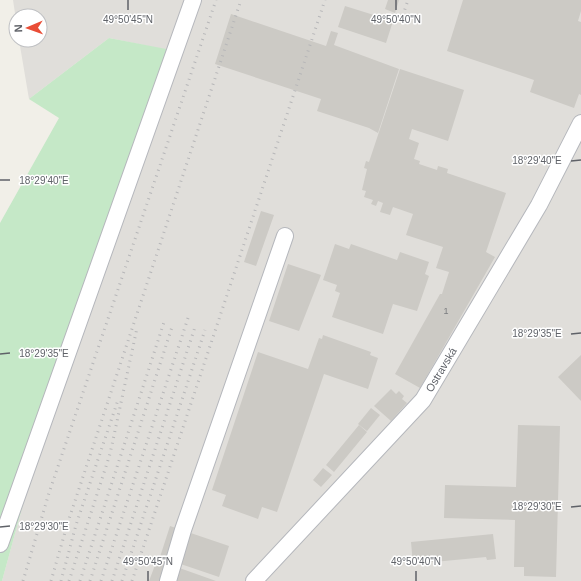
<svg xmlns="http://www.w3.org/2000/svg" width="581" height="581" viewBox="0 0 581 581" font-family="Arial,sans-serif">
	<rect width="100%" height="100%" fill="#f1efe8"/>
	<!-- industrial -->
	<path fill="#e0deda" d="M13 0H581V581H2L24 501 182 53 109 38 29 99 19 40H40V16H16V20Z"/>
	<!-- green -->
	<path fill="#c5e8c7" d="M109 38 182 52 24 501 2 581H0V223L59 118 29 99Z"/>
	<!-- building -->
	<path fill="#cccac5" d="M388 0H399L395 13 385 9Z
		M463 0H581V11L578 21 581 22V95L579 94 574 108 530 92 534 80 447 51Z
		M345 6 393 21 386 43 338 27Z
		M231 14 326 46 331 31 338 33 334 45 399 69 378 133 369 128 317 111 321 99 215 64Z
		M400 69 464 90 448 141 412 129 409 139 419 143 414 159 420 161 419 164 437 170 438 166 448 169 447 173 506 193 486 252 495 257 420 388 395 374 440 294H442L449 272 436 268 443 247 406 235 413 214 393 207 390 215 380 212 383 203 378 201 376 206 371 204 373 200 364 197 366 191 362 190 367 169 364 168 366 161 369 162Z
		M261 211 274 215 256 266 244 262Z
		M335 244 349 249 351 244 397 260 400 252 429 262 425 274 429 276 417 311 393 304 383 334 332 317 340 293 335 291 337 285 323 280Z
		M288 264 321 275 299 331 269 321Z
		M323 335 371 352 370 355 378 358 368 389 324 374 277 512 262 507 258 519 222 506 226 495 212 490 258 352 308 369 319 338 322 339Z
		M581 355V401L558 377Z
		M391 389 396 394 399 391 404 396 402 399 407 403 391 421 374 406Z
		M371 408 380 415 367 431 358 424Z
		M359 425 367 432 334 472 326 465Z
		M518 425 560 426 556 577 524 576V567H514L515 520 444 518 445 485 516 487Z
		M323 468 332 475 321 487 313 480Z
		M170 526 229 546 219 577 160 557Z
		M493 534 496 559 487 560 486 557 413 564 411 542Z
		M157 560 216 581H149Z"/>
	<g fill="none" stroke-linecap="round" stroke-linejoin="round">
		<defs>
			<g id="minor">
				<path d="M0 544 193 0"/>
				<path d="M168 581 183 530 285 236"/>
				<path id="s1" d="M254 581 423 400 539 205 581 123"/>
			</g>
		</defs>
		<!-- minor casing -->
		<use href="#minor" stroke="#b5b7bc" stroke-width="18"/>
		<!-- minor -->
		<use href="#minor" stroke="#fff" stroke-width="16"/>
		<!-- rail -->
		<path stroke="#b6b6b8" stroke-width="3" stroke-dasharray="1 5" stroke-linecap="butt" d="M401 21 408 0
			M23 581 49 493 216 0
			M51 581 68 522 241 0
			M61 581 76 525 118 400
			M69 581 110 454 137 328
			M80 581 165 319
			M90 581 172 327
			M101 581 188 318
			M112 581 195 327
			M122 581 205 330
			M132 581 325 0"/>
	</g>
	<!-- ticks -->
	<path fill="none" stroke="#5f6268" stroke-width="1.5" d="M128 0V10M396 0V10M571 161 581 160M0 180H10M571 334 581 333M0 354 10 353M571 507 581 506M0 527 10 526M148 571V581M416 571V581"/>
	<g text-anchor="middle" dominant-baseline="central" stroke-width="3" stroke-linejoin="round" paint-order="stroke">
		<!-- number labels -->
		<g font-size="9" fill="#7a7c7f">
			<text x="446" y="311">1</text>
		</g>
		<!-- street labels -->
		<g font-size="11" fill="#5f6268" stroke="#fff">
			<text stroke="none"><textPath href="#s1" startOffset="283">Ostravská</textPath></text>
		</g>
	</g>
	<g font-size="10" text-anchor="middle" fill="#5f6268" stroke="#fff" stroke-width="3" stroke-linejoin="round" paint-order="stroke">
		<text x="128" y="23">49°50'45"N</text>
		<text x="396" y="23">49°50'40"N</text>
		<text x="537" y="164">18°29'40"E</text>
		<text x="44" y="184">18°29'40"E</text>
		<text x="537" y="337">18°29'35"E</text>
		<text x="44" y="357">18°29'35"E</text>
		<text x="537" y="510">18°29'30"E</text>
		<text x="44" y="530">18°29'30"E</text>
		<text x="148" y="565">49°50'45"N</text>
		<text x="416" y="565">49°50'40"N</text>
	</g>
	<!-- north arrow -->
	<g transform="translate(28 28) rotate(268)"><circle r="19" fill="#ffffff" stroke="#bfc0c3"/>
	<path d="M0-3L7 15L0 10L-7 15Z" fill="#e94d36"/>
	<text y="-6" font-size="11" font-weight="bold" text-anchor="middle" fill="#5f6268">N</text>
	</g>
</svg>
